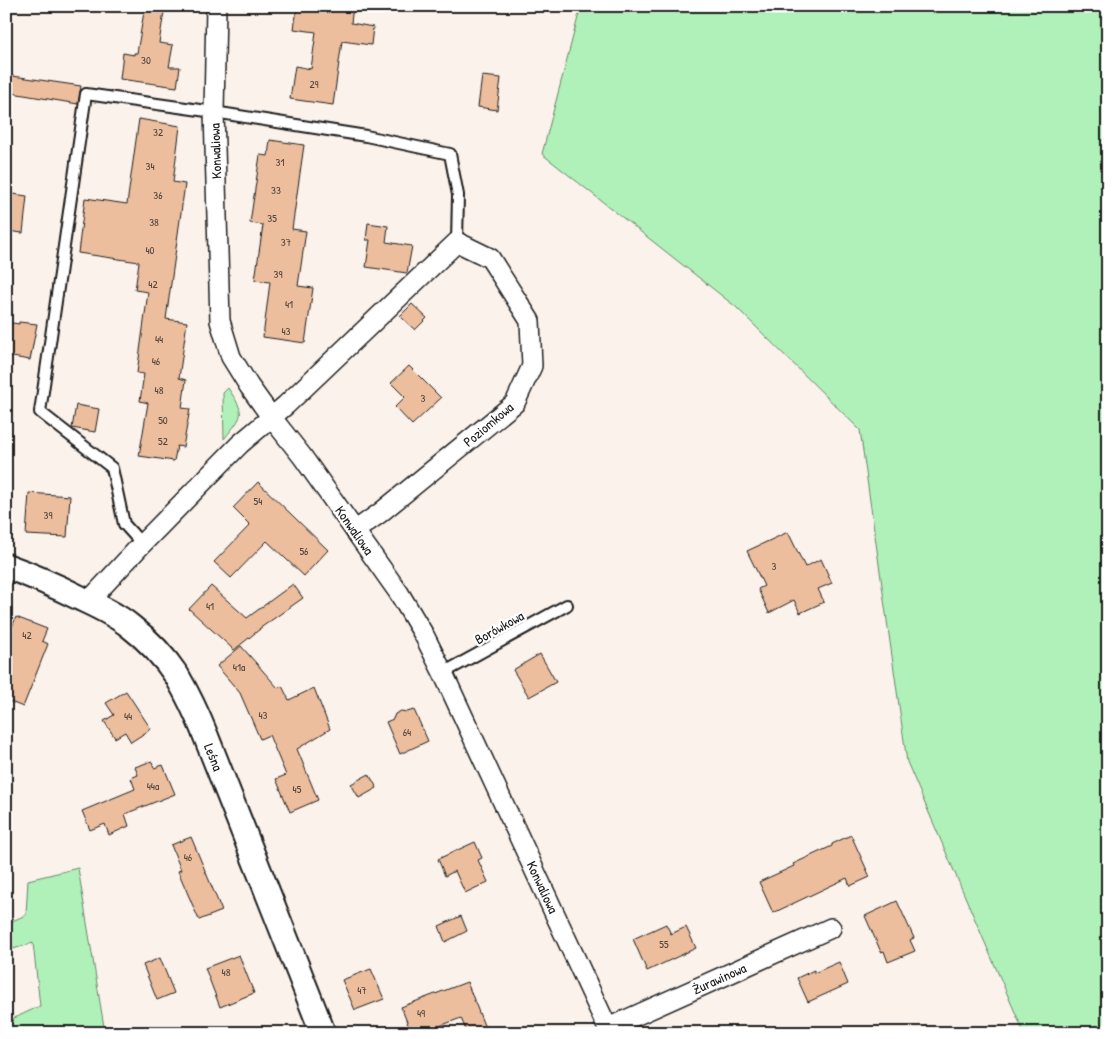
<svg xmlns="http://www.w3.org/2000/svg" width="1114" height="1039" font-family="'Patrick Hand',sans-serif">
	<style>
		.green { fill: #b0f1b9; stroke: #66866a }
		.building { fill: #edbe9d; stroke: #1c1c1c }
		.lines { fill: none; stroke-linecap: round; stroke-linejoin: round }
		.service-casing { stroke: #1c1c1c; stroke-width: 14 }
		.minor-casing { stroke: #1c1c1c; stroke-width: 22 }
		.tertiary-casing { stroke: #1c1c1c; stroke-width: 28 }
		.service { stroke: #fff; stroke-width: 10 }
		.minor { stroke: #fff; stroke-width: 19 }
		.tertiary { stroke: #fff; stroke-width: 24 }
		.labels { text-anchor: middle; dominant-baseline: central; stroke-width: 4.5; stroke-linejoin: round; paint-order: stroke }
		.number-label { font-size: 11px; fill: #50443c }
		.street-label { font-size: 14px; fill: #1c1c1c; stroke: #fff }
	</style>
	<rect width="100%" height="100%" fill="#fbf2eb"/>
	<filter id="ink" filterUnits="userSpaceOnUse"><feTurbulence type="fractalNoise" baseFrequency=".02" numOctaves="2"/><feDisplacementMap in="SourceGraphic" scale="10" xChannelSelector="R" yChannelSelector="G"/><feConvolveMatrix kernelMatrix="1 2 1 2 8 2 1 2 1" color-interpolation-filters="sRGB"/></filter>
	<g filter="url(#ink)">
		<g class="green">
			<polygon points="581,6 1108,6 1108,1033 1024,1033 907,762 860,430 736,307 542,154"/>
			<path d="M228,388C246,415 244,414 224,439L223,393Z"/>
			<polygon points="78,868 105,1033 6,1033 6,1022 40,1006 33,943 13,949 10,922 26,915 28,880"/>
		</g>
		<g class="building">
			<polygon points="145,6 165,6 159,43 173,45 169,67 180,67 177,87 120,79 123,53 134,55 134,53 137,53"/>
			<polygon points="320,6 353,6 351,23 373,27 371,45 342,41 333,105 290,99 295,66 311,69 316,32 294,29 297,8 319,11"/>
			<polygon points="6,75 81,86 78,104 6,92"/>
			<polygon points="482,76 501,78 497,110 478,107"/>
			<polygon points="139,119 180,126 173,182 185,184 166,319 187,322 179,378 186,380 182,408 190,409 183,447 177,446 174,461 139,456 148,403 140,401 144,374 137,373 148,292 135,290 139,262 78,253 85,198 127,204"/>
			<polygon points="270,140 304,145 292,229 306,231 298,286 313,288 305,343 263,337 270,282 255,280 263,225 250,223 260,155 268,156"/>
			<polygon points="6,193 27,196 23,233 6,231"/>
			<polygon points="368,223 388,226 386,242 412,246 407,273 366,267 370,240 366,240"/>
			<polygon points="412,304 427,318 415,330 400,316"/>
			<polygon points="6,322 19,324 19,322 37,324 30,360 6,356"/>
			<polygon points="409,366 441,398 412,425 395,407 405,397 391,383"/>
			<polygon points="76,405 99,409 95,432 72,428"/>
			<polygon points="258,482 328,550 304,576 267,541 231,578 214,562 250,525 233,508"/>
			<polygon points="29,493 70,496 67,537 26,535"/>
			<polygon points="788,532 805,567 821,559 832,583 818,589 824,602 800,613 794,600 769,613 758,589 764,586 747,551"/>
			<polygon points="293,584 303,598 259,629 260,629 234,650 189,609 211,586 247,618"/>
			<polygon points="16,617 47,629 42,641 48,644 23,707 6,700 6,642"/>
			<polygon points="241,646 278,688 282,686 289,700 314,688 330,729 297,749 318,800 290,812 276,779 286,775 269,735 260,739 240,693 217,666"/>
			<polygon points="540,654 556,682 529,697 513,670"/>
			<polygon points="126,691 151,729 131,742 125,732 115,738 104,721 114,715 106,703"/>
			<polygon points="414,710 428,741 400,754 386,722 393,719 395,714 401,711 407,712"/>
			<polygon points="152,761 154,768 163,765 175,794 125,814 129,826 109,835 105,824 90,830 82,811 135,789 131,778 138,775 135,767"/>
			<polygon points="369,774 377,788 359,798 351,784"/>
			<polygon points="851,835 870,877 850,886 847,878 773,913 759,882 794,866 793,864 832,846 832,844"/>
			<polygon points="191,837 222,911 199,920 178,871 181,870 171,845"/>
			<polygon points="475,842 482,858 478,860 488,882 465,893 455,871 445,876 438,859"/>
			<polygon points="897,901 914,938 910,940 915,951 888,962 884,951 881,952 865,916"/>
			<polygon points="461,916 467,931 445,942 439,926"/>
			<polygon points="666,924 671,934 686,927 696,948 647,971 633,939"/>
			<polygon points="239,955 254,993 220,1007 205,968"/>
			<polygon points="160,958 174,993 157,1000 143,965"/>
			<polygon points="839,962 848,984 808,1002 797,978 814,970 814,973"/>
			<polygon points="371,969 384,999 355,1010 342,980"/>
			<polygon points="467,982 485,1028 472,1033 467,1033 461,1018 421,1033 419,1029 411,1032 401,1007"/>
		</g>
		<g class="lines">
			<g class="service-casing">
				<g id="service">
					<polyline points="142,544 124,524 112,468 40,412 86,94 214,112 366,136 450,154 458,195 457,242"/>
					<polyline points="443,673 567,605"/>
				</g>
			</g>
			<g class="minor-casing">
				<g id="minor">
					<polyline points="216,6 214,112 220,321 231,357 249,386 272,418 302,456 399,593 424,635 443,673 610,1033"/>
					<polyline points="88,602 142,544 240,444 286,405 457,242 490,258 530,321 532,366 515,403 380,513 356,530"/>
					<polyline points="608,1028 831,928"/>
				</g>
			</g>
			<g class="tertiary-casing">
				<path id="tertiary" d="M6,566C31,575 56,586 80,598C97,606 115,614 130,626C147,639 165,658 177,676C188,695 197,714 205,734L323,1033"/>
			</g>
			<use href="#service" class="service"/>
			<use href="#minor" class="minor"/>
			<use href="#tertiary" class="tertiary"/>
		</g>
	</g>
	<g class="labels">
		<g class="number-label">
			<text x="146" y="60">30</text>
			<text x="314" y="84">29</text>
			<text x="158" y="132">32</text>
			<text x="280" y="162">31</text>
			<text x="150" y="166">34</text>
			<text x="276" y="190">33</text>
			<text x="158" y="195">36</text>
			<text x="272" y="218">35</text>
			<text x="154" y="222">38</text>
			<text x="286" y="242">37</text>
			<text x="150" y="250">40</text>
			<text x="278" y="274">39</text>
			<text x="153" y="284">42</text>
			<text x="289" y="304">41</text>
			<text x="286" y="331">43</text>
			<text x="159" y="339">44</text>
			<text x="156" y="361">46</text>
			<text x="159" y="390">48</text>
			<text x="423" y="398">3</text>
			<text x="163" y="420">50</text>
			<text x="163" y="441">52</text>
			<text x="258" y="501">54</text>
			<text x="48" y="515">39</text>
			<text x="304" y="551">56</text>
			<text x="774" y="566">3</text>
			<text x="210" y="606">41</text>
			<text x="27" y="635">42</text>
			<text x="239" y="667">41a</text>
			<text x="263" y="715">43</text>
			<text x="128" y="716">44</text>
			<text x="407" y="732">64</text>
			<text x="153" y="786">44a</text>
			<text x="297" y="789">45</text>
			<text x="188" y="857">46</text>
			<text x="664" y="944">55</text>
			<text x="226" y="972">48</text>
			<text x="362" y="990">47</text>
			<text x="421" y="1013">49</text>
		</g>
		<g class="street-label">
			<text transform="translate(215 151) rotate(-92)">Konwaliowa</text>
			<text transform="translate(488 424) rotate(-40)">Poziomkowa</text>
			<text transform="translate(355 530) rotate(55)">Konwaliowa</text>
			<text transform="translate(499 627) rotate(-29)">Borówkowa</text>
			<text transform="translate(214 757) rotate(68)">Leśna</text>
			<text transform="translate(543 887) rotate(65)">Konwaliowa</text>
			<text transform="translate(719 978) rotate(-24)">Żurawinowa</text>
		</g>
	</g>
	<rect width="1114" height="1039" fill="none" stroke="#fff" stroke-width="25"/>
	<rect x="12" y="12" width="1089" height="1014" fill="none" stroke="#1c1c1c" stroke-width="2" filter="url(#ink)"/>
</svg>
